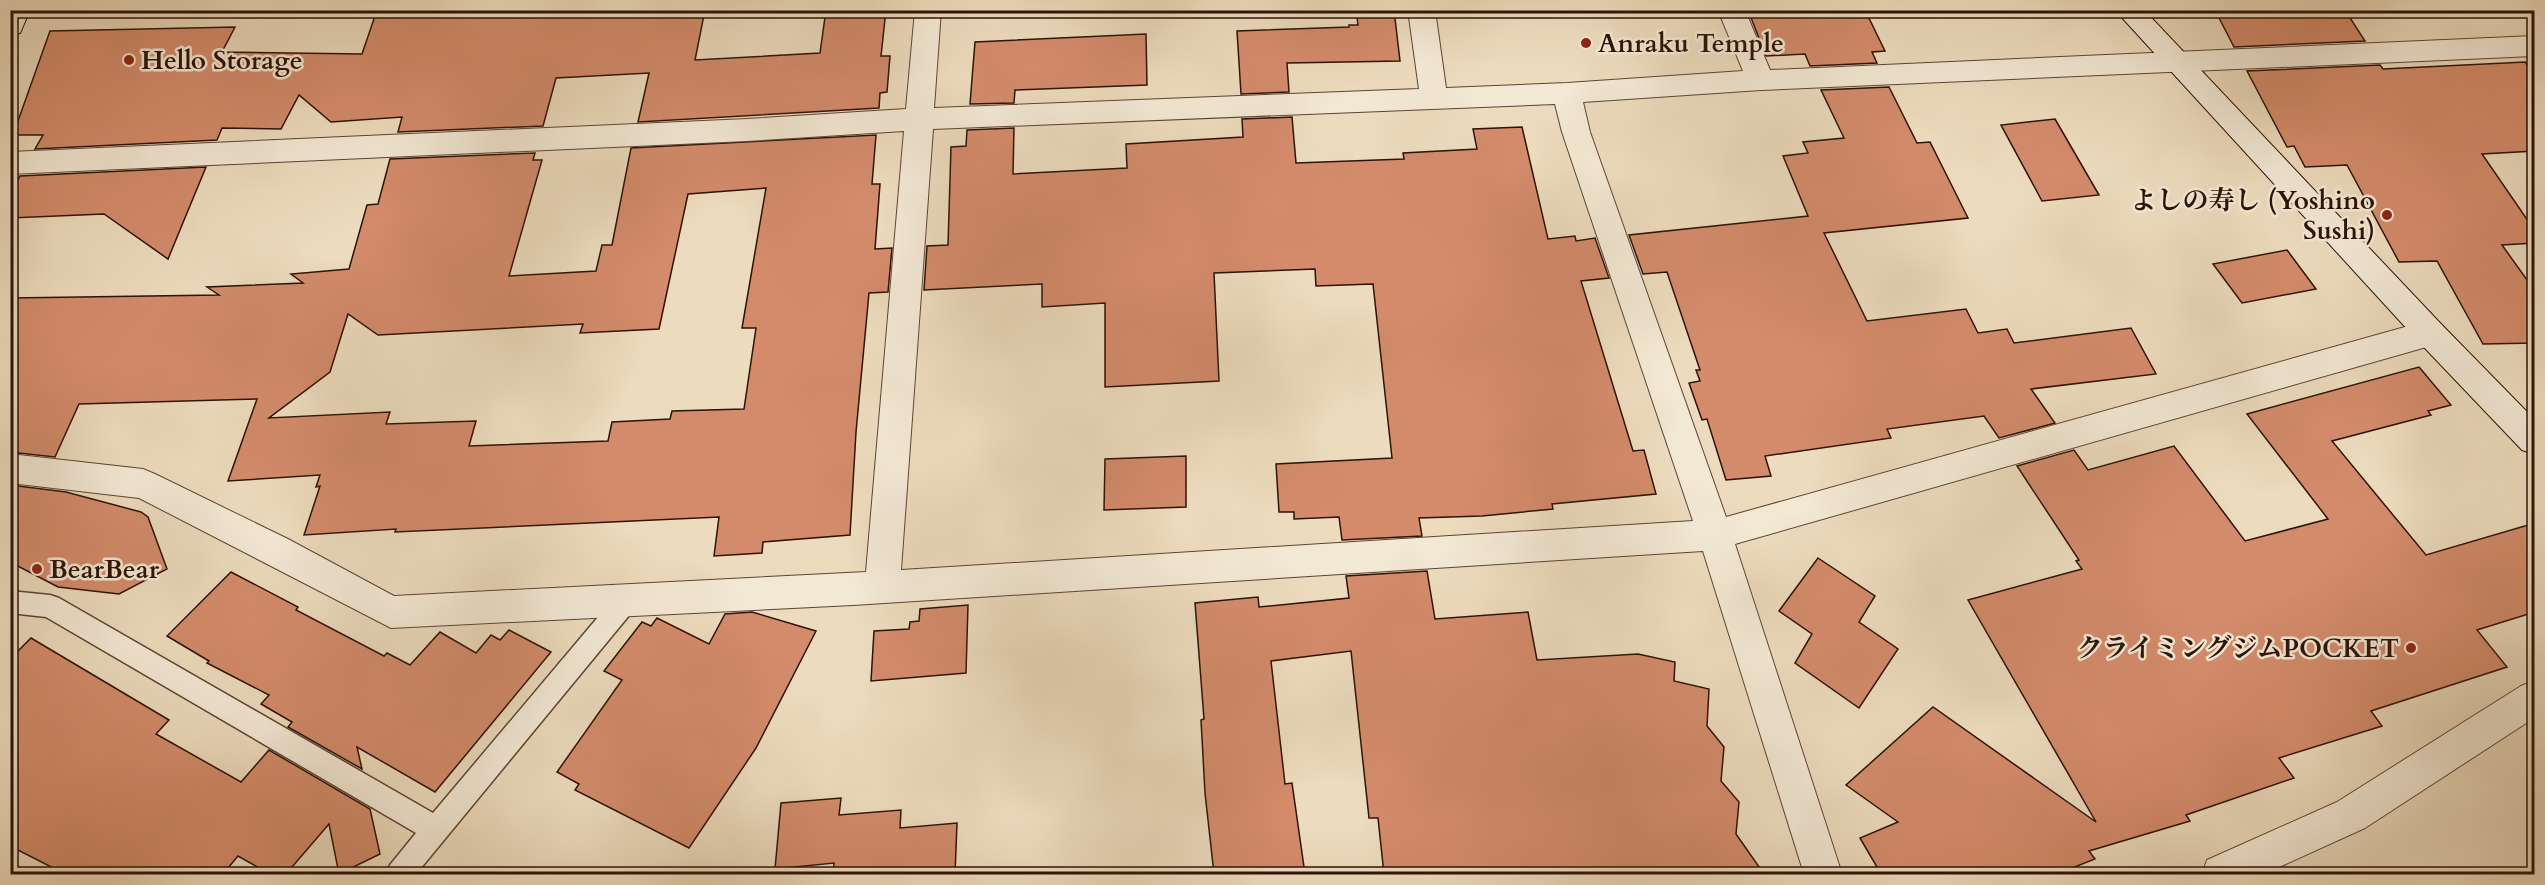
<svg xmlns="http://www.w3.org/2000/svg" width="2545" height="885" font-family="Cardo,'Noto Serif JP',serif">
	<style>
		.building { fill: #d38b6b; stroke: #2d1206; stroke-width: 1.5; fill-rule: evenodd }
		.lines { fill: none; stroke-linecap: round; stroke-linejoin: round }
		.lane-casing { stroke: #5d4434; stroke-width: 3 }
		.street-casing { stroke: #5d4434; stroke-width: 2 }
		.secondary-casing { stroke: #2d1206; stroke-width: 2 }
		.lane { fill: #f3e8d4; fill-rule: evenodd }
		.street { fill: #f3e8d4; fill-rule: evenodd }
		.secondary { fill: #f3e8d4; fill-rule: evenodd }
		.poi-dot { fill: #8f2418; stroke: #f3e8d4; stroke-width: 2 }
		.labels { text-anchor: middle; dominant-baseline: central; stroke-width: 5; stroke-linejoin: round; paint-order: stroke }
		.poi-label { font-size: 26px; font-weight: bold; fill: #2d1206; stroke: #f3e8d4; text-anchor: start }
	</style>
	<rect width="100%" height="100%" fill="#ecdbbd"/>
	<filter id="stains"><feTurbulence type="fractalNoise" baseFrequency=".00333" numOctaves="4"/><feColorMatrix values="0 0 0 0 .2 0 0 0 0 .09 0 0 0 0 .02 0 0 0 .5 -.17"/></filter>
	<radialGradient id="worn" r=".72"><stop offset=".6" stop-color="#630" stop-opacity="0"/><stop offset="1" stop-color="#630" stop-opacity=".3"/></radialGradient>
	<g class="building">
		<polygon points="377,10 705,10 695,60 820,53 826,10 886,10 881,56 890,56 887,92 880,93 879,108 638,122 649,73 556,78 543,126 398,132 402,117 331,122 299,95 281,129 222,128 217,140 35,149 43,135 13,135 50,31 235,27 222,52 362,54"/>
		<polygon points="1356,10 1394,10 1400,61 1287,63 1289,92 1241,94 1237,31 1349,27 1349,25 1358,25"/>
		<polygon points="1748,10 1865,10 1885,51 1872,52 1877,63 1810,66 1805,54 1766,56"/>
		<polygon points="2215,10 2345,10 2365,41 2234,47"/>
		<polygon points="1146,34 1147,85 1015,90 1014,103 970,104 975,42"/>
		<polygon points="2525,62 2535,75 2535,151 2482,154 2535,231 2535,243 2502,245 2535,291 2535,343 2483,344 2437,261 2399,262 2347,165 2305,167 2294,146 2287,147 2247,71 2380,65 2383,69"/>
		<polygon points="1889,87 1917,143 1930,142 1968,218 1824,233 1867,321 1966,309 1978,333 2007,329 2014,343 2131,328 2156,374 2031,389 2055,423 1999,438 1984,416 1887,429 1891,438 1765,456 1771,476 1726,480 1707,419 1702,420 1689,383 1700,381 1696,370 1700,370 1667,272 1643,274 1629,235 1808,216 1783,156 1808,153 1803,142 1844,138 1821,90"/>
		<polygon points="1292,117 1296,163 1404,159 1403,153 1477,149 1473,129 1522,127 1548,239 1575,236 1576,241 1595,238 1609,278 1581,281 1633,451 1644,450 1656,494 1552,504 1553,509 1482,516 1419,518 1422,536 1342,540 1339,517 1294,519 1294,512 1279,512 1276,464 1392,458 1373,284 1316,286 1315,269 1214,273 1219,381 1105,387 1105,303 1042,307 1042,284 924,290 927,246 948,245 951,147 966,146 967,130 1014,128 1013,174 1127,168 1126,144 1243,137 1242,119"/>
		<polygon points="2055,119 2099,195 2042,201 2001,125"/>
		<path d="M876,135L872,184H880L875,249L892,248L888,292L869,293L856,432L850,535L763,542L762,553L714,556L719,517L395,532L396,529L304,535L320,486L316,487L320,475L228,481L257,399L79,404L55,457L10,452V298L219,295L207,287L303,283L291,274L349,269L367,205L378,204L390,159L535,153L533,160H542L509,276L596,271L602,245H612L631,148ZM766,188L742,328H756L744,409L672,411L670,419L612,422L608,441L469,446L476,421L386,424L390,412L269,418L330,372L348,314L378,335L583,324L580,333L659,329L688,194Z"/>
		<polygon points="206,167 168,259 104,214 10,218 10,193 20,176"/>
		<polygon points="2287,250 2316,289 2242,303 2213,264"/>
		<polygon points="2419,367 2451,405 2428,411 2431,415 2332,441 2426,555 2535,523 2535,612 2477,630 2507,667 2371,711 2382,726 2279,758 2294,778 2186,815 2190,821 2089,851 2095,859 2057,874 1881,874 1860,838 1898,822 1846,785 1933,707 2096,822 1968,600 2082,569 2076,561 2079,560 2017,466 2074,450 2088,470 2174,446 2245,541 2328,519 2247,414"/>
		<polygon points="1186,456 1186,507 1104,510 1105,459"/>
		<polygon points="10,485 66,492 141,512 148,517 167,569 119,594 58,587 10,562"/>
		<polygon points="1818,558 1875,596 1859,622 1898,649 1859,708 1795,663 1812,634 1779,611"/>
		<polygon points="1427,571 1435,619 1528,612 1537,660 1638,654 1675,662 1674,681 1709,689 1707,726 1724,747 1721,781 1739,802 1736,834 1764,874 1384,874 1378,818 1369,818 1351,651 1271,661 1285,784 1292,783 1305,874 1214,874 1205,793 1201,720 1204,719 1195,603 1258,597 1259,607 1349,598 1346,576"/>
		<polygon points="231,572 298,607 296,610 384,656 387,653 410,665 440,632 476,653 491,635 500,640 509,630 551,652 435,792 357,747 362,769 288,727 292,722 261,704 269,695 207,663 209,661 167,636"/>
		<polygon points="968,605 966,673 871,681 874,631 909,629 910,622 919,621 920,609"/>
		<polygon points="752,612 816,631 756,748 689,848 575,790 579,784 557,772 622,680 604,671 642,622 651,626 657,618 709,644 725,614"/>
		<polygon points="31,638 169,720 156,734 241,782 269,750 370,809 380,854 339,874 329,824 286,874 270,874 238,856 223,874 65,874 10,846 10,659"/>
		<polygon points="841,798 839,815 901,810 900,828 957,823 955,874 833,874 834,863 775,869 781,803"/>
	</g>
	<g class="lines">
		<g class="lane-casing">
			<polygon id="lane" points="628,588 636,591 640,599 636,607 416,874 386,874 390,865 416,833 46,617 10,613 10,591 50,595 59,598 433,813 620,591"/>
		</g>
		<g class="street-casing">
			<g id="street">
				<path d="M915,10H941L934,108L1419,89L1408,10H1435L1446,88L1567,83L1743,71L1718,10H1745L1770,70L2534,36V56L1761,90L1583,102L1590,132L1726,517L2430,320L2441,324L2446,333L2441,342L2430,346L1735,544L1842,874H1804L1703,551L853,605L391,628L139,498L10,483V454L143,469L155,474L288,539L394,596L866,572L904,131L747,141L10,174V152L747,119L906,109ZM1555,104L1562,132L1693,521L901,570L933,129Z"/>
				<polygon points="2534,681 2534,718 2365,828 2264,874 2202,874 2207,860 2337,802 2521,686"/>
			</g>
		</g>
		<g class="secondary-casing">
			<g id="secondary">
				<polygon points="10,10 30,10 20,33 10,35"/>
				<polygon points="2115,10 2144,10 2441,324 2534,419 2534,454 2522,450 2419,342"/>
			</g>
		</g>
		<use href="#lane" class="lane"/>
		<use href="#street" class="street"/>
		<use href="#secondary" class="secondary"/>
	</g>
	<g class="poi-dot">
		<circle cx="1586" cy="43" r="6"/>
		<circle cx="129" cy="60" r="6"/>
		<circle cx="2387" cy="215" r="6"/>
		<circle cx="37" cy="569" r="6"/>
		<circle cx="2411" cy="648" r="6"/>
	</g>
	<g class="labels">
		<g class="poi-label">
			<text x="1598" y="43">Anraku Temple</text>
			<text x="141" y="60">Hello Storage</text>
			<text x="2375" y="200" text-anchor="end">よしの寿し (Yoshino<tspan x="2375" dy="30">Sushi)</tspan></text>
			<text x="49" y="569">BearBear</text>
			<text x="2399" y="648" text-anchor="end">クライミングジムPOCKET</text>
		</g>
	</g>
	<rect width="2545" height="885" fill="none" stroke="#ecdbbd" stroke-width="36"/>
	<rect x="12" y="12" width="2521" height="861" fill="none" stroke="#2d1206" stroke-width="3"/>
	<rect x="18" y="18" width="2509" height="849" fill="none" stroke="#2d1206" stroke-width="1.5"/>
	<rect width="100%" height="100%" filter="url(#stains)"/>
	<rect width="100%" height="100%" fill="url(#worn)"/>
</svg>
